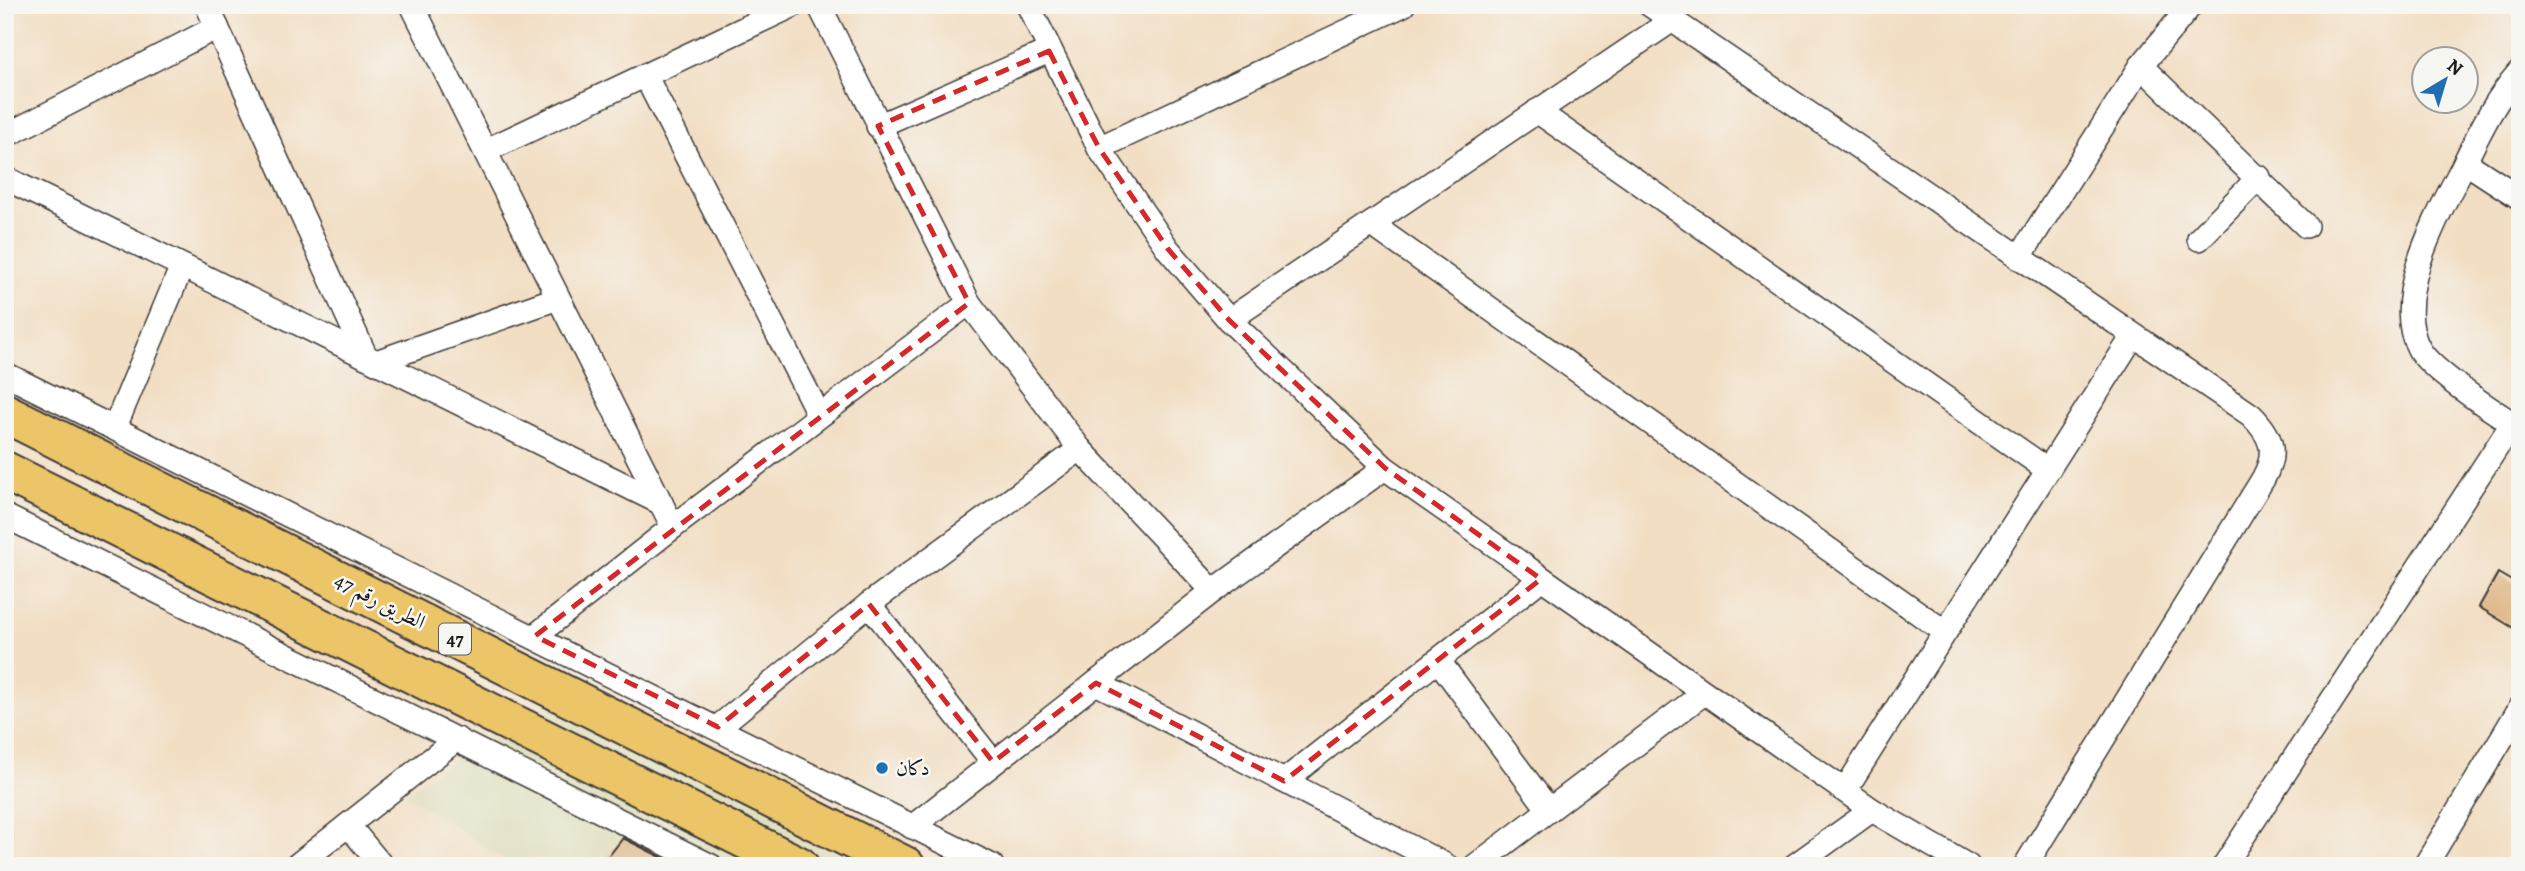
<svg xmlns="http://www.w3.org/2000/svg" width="2525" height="871" font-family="Alegreya,Amiri,serif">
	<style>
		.built { fill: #dfddbb }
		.building { fill: #e0b98c }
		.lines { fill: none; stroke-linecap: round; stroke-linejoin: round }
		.street-casing { stroke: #3c3935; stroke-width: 26 }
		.highway-casing { stroke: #3c3935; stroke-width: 42 }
		.street { stroke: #fff; stroke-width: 23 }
		.highway { stroke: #edc569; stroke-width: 38 }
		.marked { fill: none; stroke: #d62828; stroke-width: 5; stroke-dasharray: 14 9; stroke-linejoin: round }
		.poi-dot { fill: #1f6fb2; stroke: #f6f6f2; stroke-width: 2.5 }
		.labels { text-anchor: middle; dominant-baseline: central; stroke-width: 5; stroke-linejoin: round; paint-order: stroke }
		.shield { fill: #f6f6f2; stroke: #5d5d5c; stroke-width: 2 }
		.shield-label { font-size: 19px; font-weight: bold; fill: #1c1c1c }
		.street-label { font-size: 21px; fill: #1c1c1c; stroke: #f6f6f2 }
		.poi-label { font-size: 21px; fill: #1c1c1c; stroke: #f6f6f2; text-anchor: start }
	</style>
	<rect width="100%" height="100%" fill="#f6f6f2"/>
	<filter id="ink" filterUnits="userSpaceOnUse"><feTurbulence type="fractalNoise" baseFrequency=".0143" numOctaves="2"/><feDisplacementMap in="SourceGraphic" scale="14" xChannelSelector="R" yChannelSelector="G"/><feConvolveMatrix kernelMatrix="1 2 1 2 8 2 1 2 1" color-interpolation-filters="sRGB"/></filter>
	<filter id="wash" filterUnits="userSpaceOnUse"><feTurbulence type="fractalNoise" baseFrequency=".00686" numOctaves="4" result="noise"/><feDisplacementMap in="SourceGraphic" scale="28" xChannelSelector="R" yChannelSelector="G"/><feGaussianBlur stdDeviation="1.57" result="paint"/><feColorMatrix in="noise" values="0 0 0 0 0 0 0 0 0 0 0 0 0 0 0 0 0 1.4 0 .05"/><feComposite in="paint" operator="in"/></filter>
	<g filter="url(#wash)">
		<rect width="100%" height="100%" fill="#f2dec3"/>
		<polygon class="built" points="559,686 924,866 552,866 534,857 527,866 513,866 405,794"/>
		<g id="blocks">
			<g class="building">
				<polygon points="2498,573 2520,586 2520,632 2479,607"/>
				<polygon points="623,838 679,866 601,866"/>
			</g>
		</g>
	</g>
	<g filter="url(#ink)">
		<use href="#blocks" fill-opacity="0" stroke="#3c3935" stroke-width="2"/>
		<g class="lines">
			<g class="street-casing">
				<g id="street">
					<polyline points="207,5 366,357"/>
					<polyline points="412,5 673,527"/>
					<polyline points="819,5 969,303 1080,449 1213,591"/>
					<polyline points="1028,5 1099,148 1168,249 1229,320 1385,468 1872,810 1968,866"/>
					<path d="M1650,5L2251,415C2272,436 2278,452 2263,479L2025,866"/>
					<polyline points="2141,66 2306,226"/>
					<path d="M2520,71C2493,102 2478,136 2460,172C2437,217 2391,298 2419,349C2432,372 2496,413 2520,428"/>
					<polyline points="645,75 819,415"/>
					<polyline points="1537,111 2048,470"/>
					<polyline points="878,126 1049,51"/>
					<polyline points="5,136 217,27"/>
					<polyline points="1099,148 1403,5"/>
					<polyline points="485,151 794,5"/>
					<polyline points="2465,162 2520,198"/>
					<polyline points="5,178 661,503"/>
					<polyline points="1371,224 1945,632"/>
					<polyline points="2199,239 2259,177"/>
					<polyline points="2019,258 2141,66 2191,5"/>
					<polyline points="1229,320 1671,21"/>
					<polyline points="376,362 558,298"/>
					<polyline points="5,374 992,866"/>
					<polyline points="115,427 182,266"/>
					<polyline points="5,516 711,866"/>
					<polyline points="869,604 993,762"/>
					<polyline points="535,636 673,527 969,303"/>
					<polyline points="1438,660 1549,810"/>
					<polyline points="1096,683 1447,866"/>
					<polyline points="718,727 869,604 1080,449"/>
					<polyline points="1284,781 1541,579"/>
					<polyline points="1845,790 2133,336"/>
					<polyline points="348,825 382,866"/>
					<polyline points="912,827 1213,591 1385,468"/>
					<polyline points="296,866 457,739"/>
					<polyline points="1475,866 1704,693"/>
					<polyline points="1794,866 1872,810"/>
					<polyline points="2224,866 2512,424"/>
					<polyline points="2425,866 2520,708"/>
				</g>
			</g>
			<g class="highway-casing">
				<g id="highway">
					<polyline points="5,413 905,866"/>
					<polyline points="5,471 799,866"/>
				</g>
			</g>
			<use href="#street" class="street"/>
			<use href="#highway" class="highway"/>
		</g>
	</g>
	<path class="marked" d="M1049,51L1099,148L1168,249L1229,320L1385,468L1541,579L1284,781L1096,683L993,762L869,604L718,727L535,636L969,303L878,126Z"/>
	<circle class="poi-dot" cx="882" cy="768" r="7"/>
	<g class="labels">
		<rect class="shield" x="439" y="623.5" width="32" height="31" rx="5"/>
		<g class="shield-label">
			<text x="455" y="639">47</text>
		</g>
		<g class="street-label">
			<text transform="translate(380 601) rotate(27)">الطريق رقم 47</text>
		</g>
		<g class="poi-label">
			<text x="896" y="768">دكان</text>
		</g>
	</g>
	<rect width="2525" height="871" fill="none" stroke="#f6f6f2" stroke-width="28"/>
	<g transform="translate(2445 80) rotate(38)"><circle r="33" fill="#f6f6f2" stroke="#9f9f9c" stroke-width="2"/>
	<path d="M0-5L12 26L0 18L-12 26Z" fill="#1f6fb2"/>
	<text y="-10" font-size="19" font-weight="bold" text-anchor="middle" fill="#1c1c1c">N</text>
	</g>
</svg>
